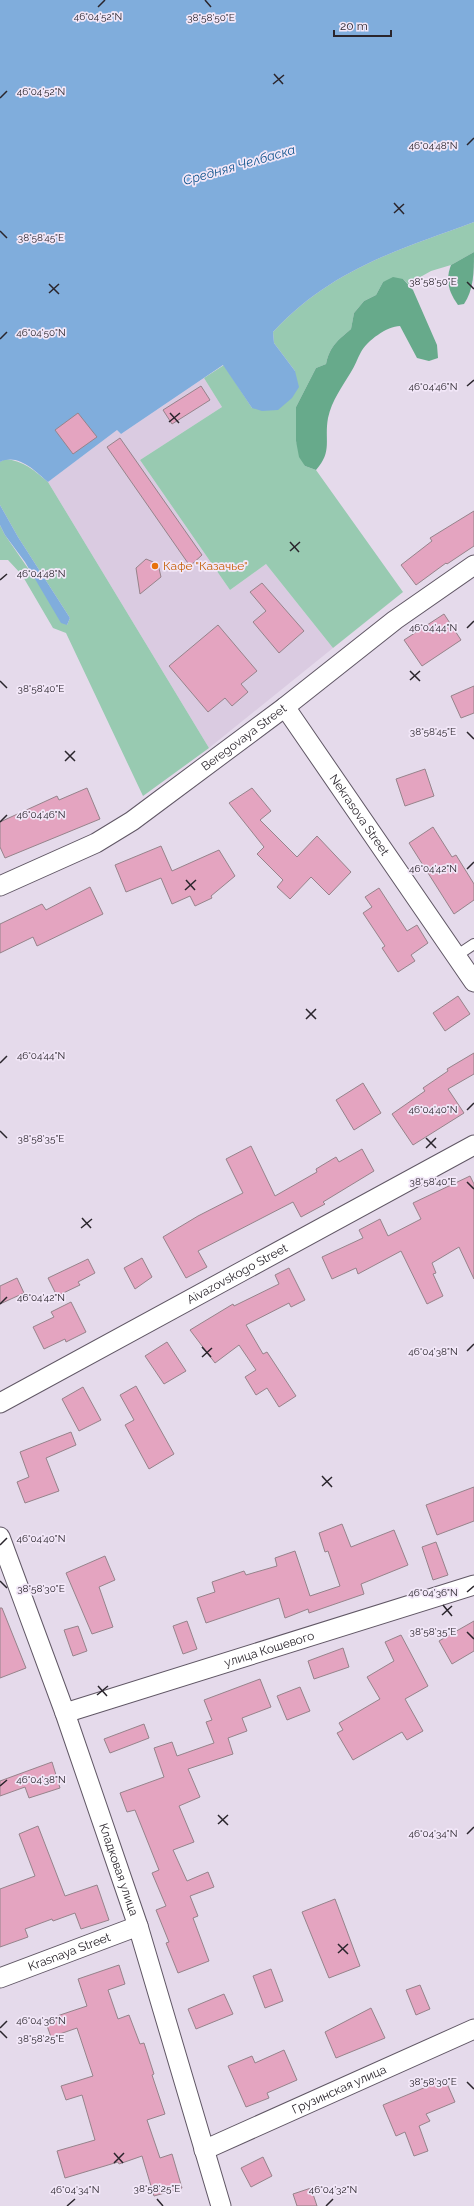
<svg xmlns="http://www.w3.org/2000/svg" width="474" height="2206" font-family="Raleway,sans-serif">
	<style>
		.built { fill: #dacbe1 }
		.green { fill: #98cab1 }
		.forest { fill: #67aa8b }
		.water { fill: #80addc }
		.building { fill: #e4a4c0; stroke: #96838b }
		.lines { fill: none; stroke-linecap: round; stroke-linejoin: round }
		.service-casing { stroke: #605765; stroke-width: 12 }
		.minor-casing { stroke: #605765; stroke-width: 21 }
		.service { stroke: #fff; stroke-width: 10 }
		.minor { stroke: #fff; stroke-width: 19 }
		.ticks { fill: none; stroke: #2a252c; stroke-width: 1.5 }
		.food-dot { fill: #e8710a; stroke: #f2e7f8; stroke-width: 1.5 }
		.labels { text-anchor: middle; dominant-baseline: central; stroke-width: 3.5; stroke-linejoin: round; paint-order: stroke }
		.food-label { font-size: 12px; fill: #c56008; stroke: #f2e7f8; text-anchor: start }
		.street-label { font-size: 12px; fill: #2a252c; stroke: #f2e7f8 }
		.water-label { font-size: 13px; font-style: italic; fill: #10548d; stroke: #f2e7f8 }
		.ticks-label { font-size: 10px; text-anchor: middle; fill: #2a252c; stroke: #f2e7f8; stroke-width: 3.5; stroke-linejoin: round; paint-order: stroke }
	</style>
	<rect width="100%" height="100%" fill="#e5daeb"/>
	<polygon class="built" points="204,378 222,407 140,460 230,590 266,564 333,648 209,748 48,482 117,430 121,434"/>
	<g class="green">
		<path d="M474,222V252L451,265L431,271L408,284L403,279L383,282L376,295L364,301L354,313L351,329C337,341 330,346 326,364L316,368L296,407V441L305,466L316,470L403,592L333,648L266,564L230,590L140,460L222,407L204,378L224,365L252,408L295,371L274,343L273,332C332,269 396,251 474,222Z"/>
		<path d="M5,459C24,461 34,470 48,482L209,748L143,796L66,633L53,628L22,575L8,560H0V525L5,535L67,625L70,618L18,537L0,505V462Z"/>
	</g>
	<g class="forest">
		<path d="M474,252C474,271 474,289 464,304L458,305C449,293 445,280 451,265Z"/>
		<path d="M393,277L403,279L413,290L437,345L438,358L429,361L417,358L400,326C387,326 367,341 361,352C357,359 355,366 351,372C342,387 332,400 328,418C324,440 333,451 316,470L305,466L299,457L296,441V407L316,368L326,364C330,346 337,341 351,329L354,313L364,301L376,295L383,282Z"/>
	</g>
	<g class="water">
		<path d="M0,0H474V222C396,251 332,269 273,332L274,343L295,371L299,387L292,398L278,410L262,411L252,408L223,365L121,434L117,430L48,482C35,471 18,453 0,462Z"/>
		<polygon points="0,505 18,537 70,618 67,625 61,623 25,562 5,535 0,525"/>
	</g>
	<g class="building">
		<polygon points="201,386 210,400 172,424 163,410"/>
		<polygon points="78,413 97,437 73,454 55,430"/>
		<polygon points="120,438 202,555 190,566 107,447"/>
		<polygon points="474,511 474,546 447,564 446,563 416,585 401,565 432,541 430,538"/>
		<polygon points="146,559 158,564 161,577 140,594 136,568"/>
		<polygon points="262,583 304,631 279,653 253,622 266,611 250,592"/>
		<polygon points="444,614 461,640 422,666 404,640"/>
		<polygon points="218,625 257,671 241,684 248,692 232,706 225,698 208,712 169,666"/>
		<polygon points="474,686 474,713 461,718 451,696"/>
		<polygon points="425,769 434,796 405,806 396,779"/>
		<polygon points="87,788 100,819 5,858 0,847 0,822 57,796 59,800"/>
		<polygon points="252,788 271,811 260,820 297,857 317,836 351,872 329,895 311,877 290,899 277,887 283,880 257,854 264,847 229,803"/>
		<polygon points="433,827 452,857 456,855 474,884 474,900 454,914 409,843"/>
		<polygon points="161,846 172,871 219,850 235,876 211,896 212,898 195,906 190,896 172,904 161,878 126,892 115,865"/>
		<polygon points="90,887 103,914 37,946 33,937 0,953 0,924 42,904 46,910"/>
		<polygon points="379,888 407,931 417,925 428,943 411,955 415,961 398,972 382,948 385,946 363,913 372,907 365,897"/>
		<polygon points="458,996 470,1014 445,1031 433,1013"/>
		<polygon points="474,1053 474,1074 448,1089 464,1113 413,1145 392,1114 425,1091 423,1088 448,1071 447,1069"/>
		<polygon points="363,1083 381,1113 354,1130 336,1100"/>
		<polygon points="251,1146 275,1196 317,1172 316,1169 336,1157 339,1162 362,1149 374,1171 323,1202 325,1204 301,1217 293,1202 198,1251 207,1267 186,1278 163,1237 198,1216 243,1193 226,1159"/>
		<polygon points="470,1176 474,1184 474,1279 459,1247 432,1263 436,1273 433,1274 443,1296 427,1304 401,1251 358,1274 356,1268 332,1279 322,1257 363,1238 359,1230 380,1219 388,1236 421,1219 413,1203"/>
		<polygon points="142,1258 152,1277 135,1289 124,1268"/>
		<polygon points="88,1259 95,1273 78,1282 80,1285 57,1296 48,1278"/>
		<polygon points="289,1268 305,1300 291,1307 289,1303 246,1325 263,1354 267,1352 296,1396 279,1407 267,1388 256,1395 245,1377 256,1370 239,1345 215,1363 190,1330 233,1304 234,1306 279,1284 275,1275"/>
		<polygon points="17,1278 24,1293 0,1304 0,1286"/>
		<polygon points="71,1302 86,1332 66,1342 65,1339 44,1349 33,1327 54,1317 51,1312"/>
		<polygon points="167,1342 186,1371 164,1384 145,1356"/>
		<polygon points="136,1386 174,1454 149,1469 125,1425 134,1420 120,1395"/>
		<polygon points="83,1387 101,1420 79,1431 62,1399"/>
		<polygon points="71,1432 76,1445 46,1458 59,1491 25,1503 17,1482 29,1477 20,1452"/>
		<polygon points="474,1487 474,1521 437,1535 426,1505"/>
		<polygon points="342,1524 351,1547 394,1530 408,1565 361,1584 364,1594 309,1613 308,1609 285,1618 279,1598 206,1623 197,1598 215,1592 212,1582 244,1571 246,1575 277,1566 275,1558 295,1551 310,1596 340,1586 328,1551 325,1552 319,1533"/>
		<polygon points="436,1542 448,1575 433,1580 422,1547"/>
		<polygon points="105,1556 115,1580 99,1587 113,1627 92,1634 66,1573"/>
		<polygon points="0,1608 2,1608 26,1668 0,1678"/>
		<polygon points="187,1621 197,1649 183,1654 173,1626"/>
		<polygon points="474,1621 474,1651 452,1664 439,1641"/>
		<polygon points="78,1626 87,1651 73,1656 64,1630"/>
		<polygon points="401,1635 428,1686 405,1699 423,1731 407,1740 402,1732 353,1760 337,1733 343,1730 339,1723 380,1699 367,1677 394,1661 385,1642"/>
		<polygon points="343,1648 349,1667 314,1679 308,1661"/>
		<polygon points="260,1679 271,1707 242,1718 247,1731 228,1738 233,1754 188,1769 200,1797 179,1806 194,1842 173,1850 187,1881 208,1872 214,1887 190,1896 198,1916 193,1918 209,1961 178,1973 166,1943 169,1942 156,1910 166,1906 152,1873 159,1870 135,1810 127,1812 120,1793 164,1777 154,1748 172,1742 177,1756 214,1743 206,1722 212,1720 204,1700"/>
		<polygon points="300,1687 310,1711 287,1720 277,1696"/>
		<polygon points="144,1724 149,1738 110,1753 104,1739"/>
		<polygon points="52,1762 60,1788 29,1798 25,1787 0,1796 0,1781"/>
		<polygon points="38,1826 65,1896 97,1885 109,1920 81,1929 75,1913 53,1921 52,1919 25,1929 28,1937 0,1947 0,1889 35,1876 19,1834"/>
		<polygon points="335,1899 360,1966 329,1978 302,1912"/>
		<polygon points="119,1965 125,1984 108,1990 118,2019 129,2015 140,2044 144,2043 154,2074 152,2075 165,2114 147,2120 160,2158 172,2154 182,2188 154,2196 142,2156 119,2164 118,2162 65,2178 57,2151 95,2140 82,2095 66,2100 61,2086 93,2076 77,2028 51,2037 45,2020 87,2006 78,1979"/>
		<polygon points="271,1969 283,2001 265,2008 253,1976"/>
		<polygon points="420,1985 430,2009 416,2015 406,1990"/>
		<polygon points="224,1994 233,2014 196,2029 188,2009"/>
		<polygon points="371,2008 385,2038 336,2058 325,2032"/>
		<polygon points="284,2050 297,2080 267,2093 269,2098 246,2107 228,2066 252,2056 255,2063"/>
		<polygon points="445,2079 455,2102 426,2114 430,2121 419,2126 428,2151 414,2156 405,2132 396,2136 383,2105"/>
		<polygon points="263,2157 272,2176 251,2187 241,2168"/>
		<polygon points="311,2188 317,2206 297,2206 293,2194"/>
	</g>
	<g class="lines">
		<g class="service-casing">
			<polyline id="service" points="456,956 474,944"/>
		</g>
		<g class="minor-casing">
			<g id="minor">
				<path id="s1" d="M285,707L474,982"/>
				<path id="s2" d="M0,886L96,843L132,821L285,707L395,620L474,565"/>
				<path id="s3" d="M0,1403L474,1145"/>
				<path id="s4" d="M0,1537L65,1713L138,1926L221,2206"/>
				<path id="s5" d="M65,1713L474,1585"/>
				<path id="s6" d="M0,1978L138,1926"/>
				<path id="s7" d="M204,2150L474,2029"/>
			</g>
		</g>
		<use href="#service" class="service"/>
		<use href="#minor" class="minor"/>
	</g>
	<path class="ticks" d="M205,0L211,7M98,7L105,0M274,74L283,84M273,84L284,75M0,98L7,91M467,145L474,138M394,203L404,214M394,213L404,204M0,231L7,238M467,282L474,289M49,284L59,294M49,293L59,284M0,339L7,332M467,386L474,380M170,413L179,423M169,422L180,413M290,542L299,552M290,551L300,542M0,580L7,574M467,628L474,621M410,671L420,681M410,680L420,671M0,681L7,688M467,732L474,739M65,751L75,761M65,761L75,751M0,822L7,815M467,869L474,862M186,880L195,890M185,890L196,880M306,1009L316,1019M306,1019L316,1009M0,1063L7,1056M467,1110L474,1103M0,1131L7,1138M426,1138L436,1148M426,1148L436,1138M467,1182L474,1189M82,1218L91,1228M81,1228L92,1219M0,1304L7,1297M202,1347L211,1357M467,1351L474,1344M202,1357L212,1348M322,1476L332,1487M322,1486L332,1477M0,1545L7,1538M0,1581L7,1588M467,1592L474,1586M443,1605L452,1616M442,1615L452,1606M467,1632L474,1639M98,1686L107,1696M97,1695L108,1686M0,1786L7,1780M218,1815L228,1825M218,1824L228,1815M467,1834L474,1827M338,1944L348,1954M338,1953L348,1944M0,2028L7,2021M0,2031L7,2038M467,2082L474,2089M114,2153L123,2163M114,2163L124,2153M157,2199L163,2206M67,2206L75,2199M326,2206L333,2199"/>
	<circle class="food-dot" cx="155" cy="566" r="4"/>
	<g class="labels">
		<g class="food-label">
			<text x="163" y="566">Кафе "Казачье"</text>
		</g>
		<g class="street-label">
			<text stroke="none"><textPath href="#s2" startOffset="287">Beregovaya Street</textPath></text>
			<text stroke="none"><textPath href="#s1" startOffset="131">Nekrasova Street</textPath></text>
			<text stroke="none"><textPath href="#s3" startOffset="270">Aivazovskogo Street</textPath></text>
			<text stroke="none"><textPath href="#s5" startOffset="214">улица Кошевого</textPath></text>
			<text stroke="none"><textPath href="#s4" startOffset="353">Кладковая улица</textPath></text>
			<text stroke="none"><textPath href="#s6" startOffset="74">Krasnaya Street</textPath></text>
			<text stroke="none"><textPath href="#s7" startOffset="148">Грузинская улица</textPath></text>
		</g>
		<g class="water-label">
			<text transform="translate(239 165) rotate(-16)">Средняя Челбаска</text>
		</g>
	</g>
	<g class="ticks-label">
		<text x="98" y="20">46°04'52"N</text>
		<text x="211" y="21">38°58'50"E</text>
		<text x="41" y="95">46°04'52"N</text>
		<text x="433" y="149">46°04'48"N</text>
		<text x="41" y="241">38°58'45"E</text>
		<text x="433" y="285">38°58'50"E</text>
		<text x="41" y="336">46°04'50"N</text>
		<text x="433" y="390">46°04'46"N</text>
		<text x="41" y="577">46°04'48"N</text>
		<text x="433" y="631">46°04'44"N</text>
		<text x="41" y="692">38°58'40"E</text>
		<text x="433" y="735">38°58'45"E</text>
		<text x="41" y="818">46°04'46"N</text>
		<text x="433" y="872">46°04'42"N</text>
		<text x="41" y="1059">46°04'44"N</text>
		<text x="433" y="1113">46°04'40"N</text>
		<text x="41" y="1142">38°58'35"E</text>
		<text x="433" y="1185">38°58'40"E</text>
		<text x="41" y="1301">46°04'42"N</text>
		<text x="433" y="1355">46°04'38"N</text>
		<text x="41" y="1542">46°04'40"N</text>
		<text x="41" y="1592">38°58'30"E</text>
		<text x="433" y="1596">46°04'36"N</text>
		<text x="433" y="1635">38°58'35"E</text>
		<text x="41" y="1783">46°04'38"N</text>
		<text x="433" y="1837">46°04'34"N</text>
		<text x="41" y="2024">46°04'36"N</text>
		<text x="41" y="2042">38°58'25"E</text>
		<text x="433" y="2085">38°58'30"E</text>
		<text x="157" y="2192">38°58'25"E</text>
		<text x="75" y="2193">46°04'34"N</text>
		<text x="333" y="2193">46°04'32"N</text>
	</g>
	<path d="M334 30v6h57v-6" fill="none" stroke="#2a252c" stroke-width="2"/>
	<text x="340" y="30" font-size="12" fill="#2a252c" stroke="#f2e7f8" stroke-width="3" paint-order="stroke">20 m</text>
</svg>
